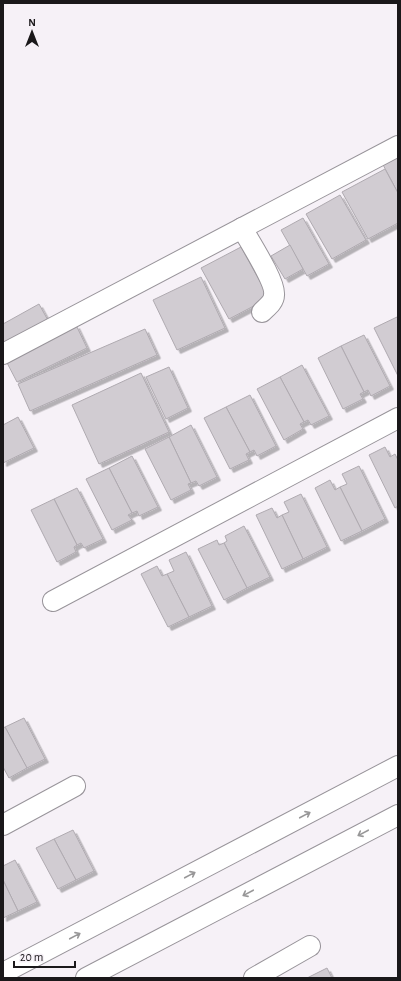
<svg xmlns="http://www.w3.org/2000/svg" width="401" height="981" font-family="'Alegreya Sans',sans-serif">
	<style>
		.building { fill: #d1ccd2; stroke: #afaab0; filter: url(#shadow) }
		.lines { fill: none; stroke-linecap: round; stroke-linejoin: round }
		.minor-casing { stroke: #98949a; stroke-width: 22 }
		.minor { stroke: #fff; stroke-width: 20 }
		.oneway { stroke: #989798 }
	</style>
	<defs>
		<filter id="shadow"><feDropShadow dx="3.5" dy="3.5" stdDeviation="0" flood-color="#0004"/></filter>
	</defs>
	<rect width="100%" height="100%" fill="#f6f1f7"/>
	<g class="building">
		<polygon points="398,149 398,193 380,159"/>
		<polygon points="385,169 398,193 398,223 368,239 342,192"/>
		<polygon points="340,195 366,240 332,259 306,214"/>
		<polygon points="303,218 329,264 307,276 281,230"/>
		<polygon points="290,245 303,269 285,279 271,256"/>
		<polygon points="241,247 269,298 229,319 201,268"/>
		<polygon points="201,277 225,328 177,350 153,300"/>
		<polygon points="39,304 50,324 3,350 3,324"/>
		<polygon points="397,317 398,319 398,376 374,328"/>
		<polygon points="76,325 87,348 17,382 5,359"/>
		<polygon points="145,329 157,355 30,411 18,384"/>
		<polygon points="364,335 390,386 371,396 368,390 364,392 341,346"/>
		<polygon points="341,346 364,392 360,394 363,399 343,409 318,358"/>
		<polygon points="302,365 329,416 311,425 308,420 304,422 280,377"/>
		<polygon points="169,367 188,408 166,419 146,377"/>
		<polygon points="141,373 169,432 99,464 72,405"/>
		<polygon points="280,377 304,422 300,424 303,429 284,440 257,389"/>
		<polygon points="250,395 276,446 257,456 254,450 250,452 226,407"/>
		<polygon points="226,407 250,452 246,454 249,460 230,469 204,418"/>
		<polygon points="18,417 34,448 3,463 3,425"/>
		<polygon points="191,425 217,477 199,486 196,481 191,483 169,437"/>
		<polygon points="169,437 191,483 188,484 191,490 171,500 145,449"/>
		<polygon points="385,447 390,457 395,454 398,460 398,506 395,508 369,455"/>
		<polygon points="132,456 158,507 139,516 137,511 132,513 109,468"/>
		<polygon points="359,466 385,519 362,531 340,487 347,484 342,474"/>
		<polygon points="109,468 132,513 128,515 132,520 112,530 86,479"/>
		<polygon points="330,480 335,490 340,487 362,531 341,541 315,488"/>
		<polygon points="77,488 103,539 84,548 81,543 77,545 54,499"/>
		<polygon points="301,494 327,547 303,559 282,515 289,512 284,502"/>
		<polygon points="54,499 77,545 74,547 76,552 57,562 31,510"/>
		<polygon points="272,508 277,518 282,515 303,559 282,569 256,515"/>
		<polygon points="244,526 270,577 247,588 224,543 227,541 225,536"/>
		<polygon points="217,540 219,545 224,543 247,588 224,600 198,549"/>
		<polygon points="186,552 212,606 189,617 167,574 174,571 169,560"/>
		<polygon points="157,566 162,576 167,574 189,617 168,627 141,574"/>
		<polygon points="24,718 45,759 27,768 5,727"/>
		<polygon points="5,727 27,768 9,778 3,767 3,728"/>
		<polygon points="73,830 94,871 76,880 54,839"/>
		<polygon points="54,839 76,880 58,889 36,848"/>
		<polygon points="15,860 37,902 18,911 3,880 3,866"/>
		<polygon points="3,880 18,911 3,918"/>
		<polygon points="327,968 332,978 307,978"/>
	</g>
	<g class="lines">
		<g class="minor-casing">
			<g id="minor">
				<path d="M242,228C249,241 276,282 274,295C274,302 267,307 262,312"/>
				<polyline points="3,354 398,146"/>
				<polyline points="53,601 398,418"/>
				<polyline points="3,825 75,786"/>
				<polyline points="3,973 398,766"/>
				<polyline points="86,978 398,815"/>
				<polyline points="254,978 310,946"/>
			</g>
		</g>
		<use href="#minor" class="minor"/>
	</g>
	<defs><path id="oneway-shaft" d="M-6 0H5M1.5-3L5.5 0L1.5 3" fill="none" stroke-width="1.6" stroke-linecap="round" stroke-linejoin="round"/></defs>
	<g class="oneway">
		<use href="#oneway-shaft" transform="translate(305 815) rotate(-28)"/>
		<use href="#oneway-shaft" transform="translate(363 833) rotate(152)"/>
		<use href="#oneway-shaft" transform="translate(190 875) rotate(-28)"/>
		<use href="#oneway-shaft" transform="translate(248 893) rotate(152)"/>
		<use href="#oneway-shaft" transform="translate(75 936) rotate(-28)"/>
	</g>
	<rect width="401" height="981" fill="none" stroke="#1a181a" stroke-width="8"/>
	<g transform="translate(32 32)" stroke="#f6f1f7" stroke-width="3" paint-order="stroke">
	<path d="M0-3L7 15L0 10L-7 15Z" fill="#1a181a"/>
	<text y="-6" font-size="11" font-weight="bold" text-anchor="middle" fill="#1a181a">N</text>
	</g>
	<path d="M14 961v6h61v-6" fill="none" stroke="#1a181a" stroke-width="2"/>
	<text x="20" y="961" font-size="12" fill="#1a181a" stroke="#f6f1f7" stroke-width="3" paint-order="stroke">20 m</text>
</svg>
